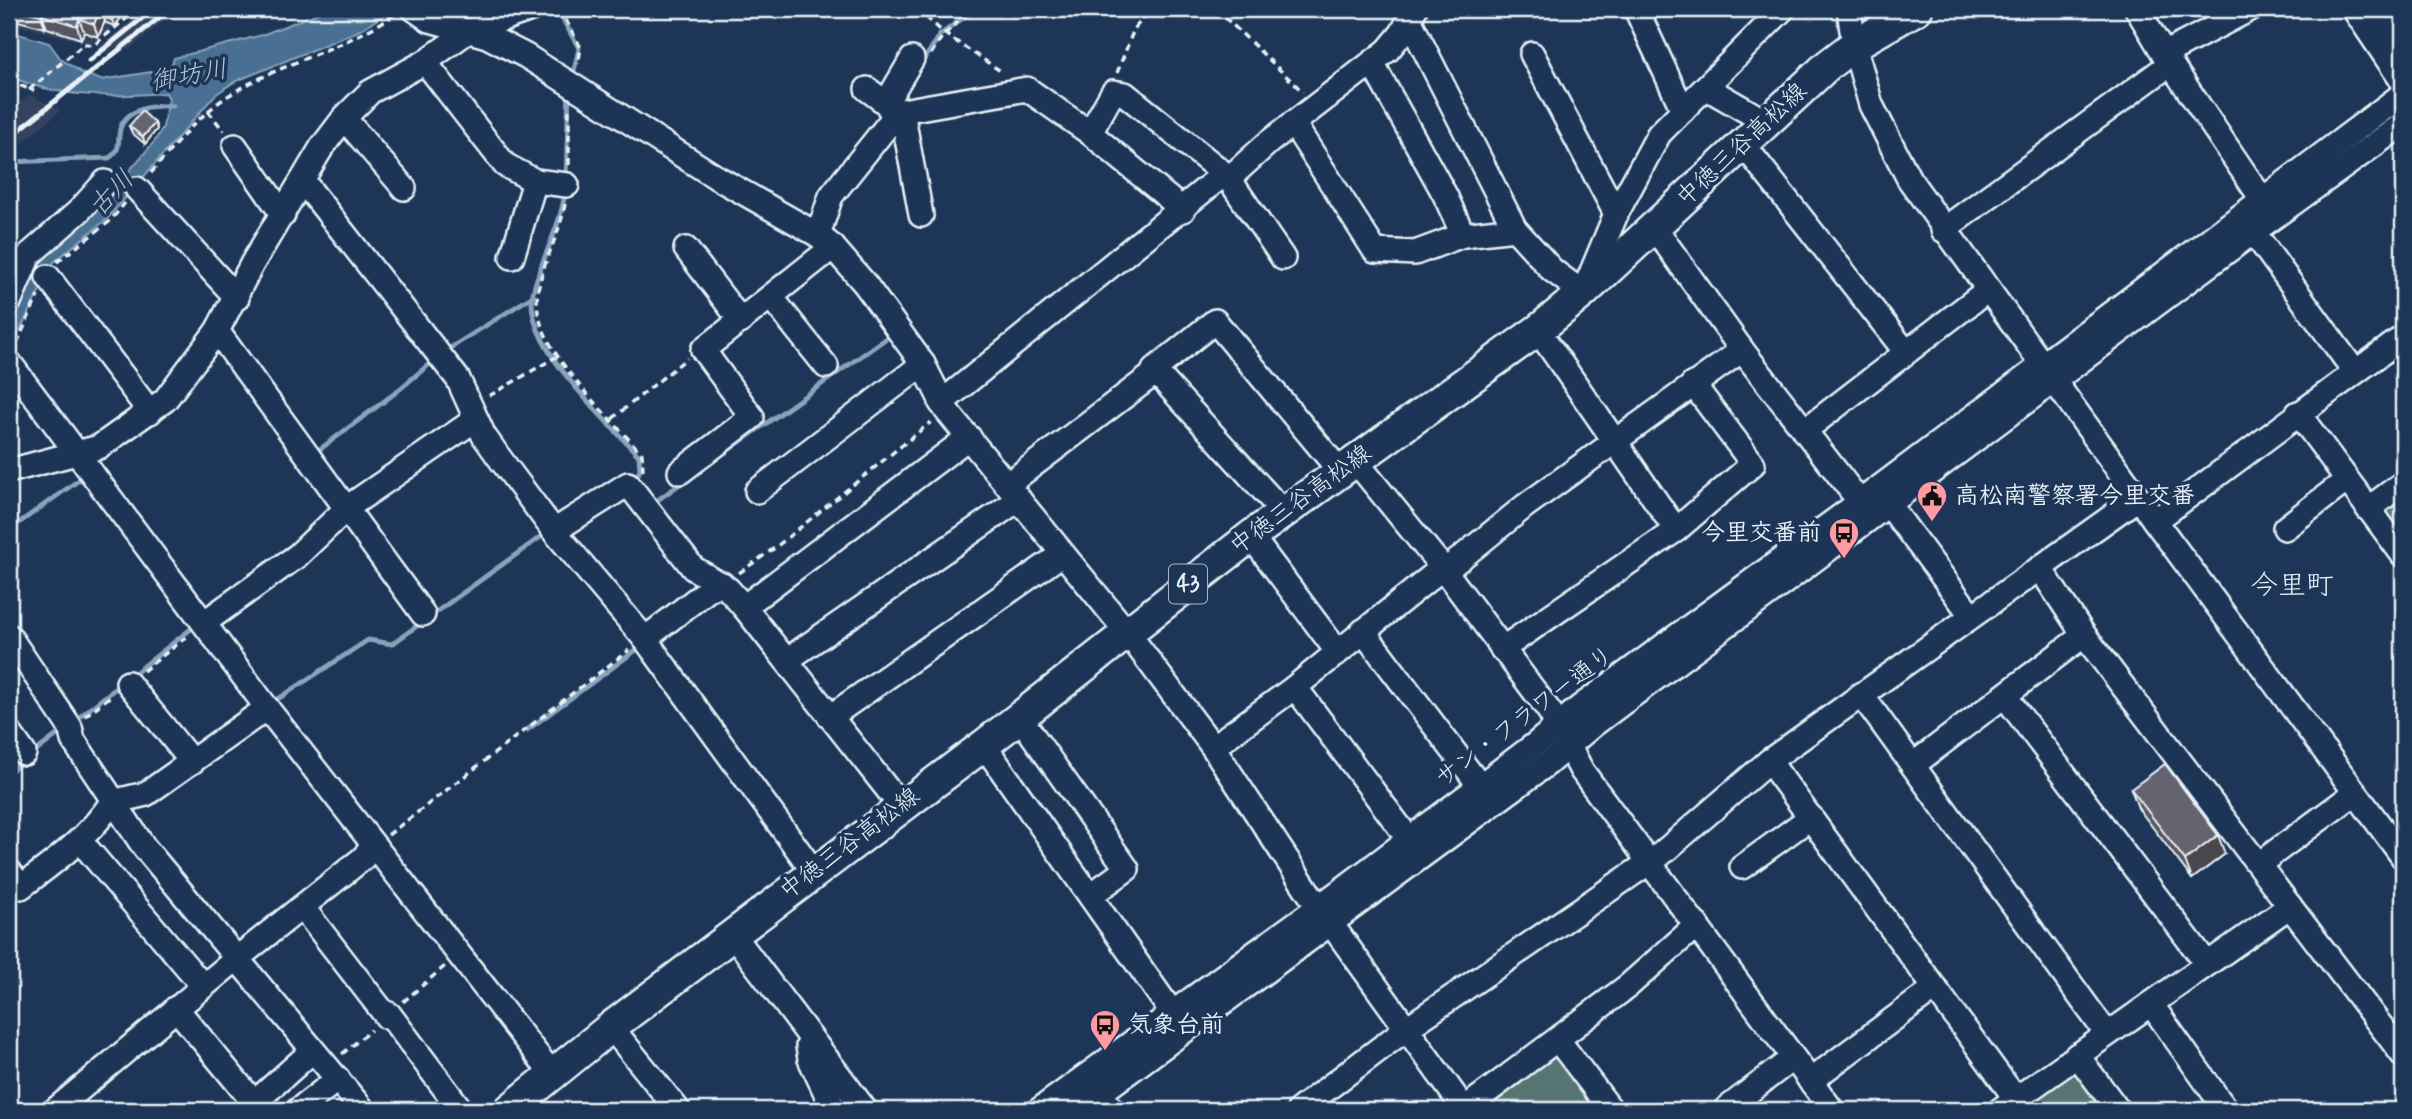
<svg xmlns="http://www.w3.org/2000/svg" width="2412" height="1119" font-family="Mynerve,'Klee One',sans-serif">
	<style>
		.built { fill: #33435e }
		.green { fill: #577472; stroke: #a0b2b5; stroke-width: 2 }
		.water { fill: #4a6f92; stroke: #89a3bb; stroke-width: 2 }
		.lines { fill: none; stroke-linecap: round; stroke-linejoin: round }
		.stream { stroke: #89a3bb; stroke-width: 5 }
		.minor-casing { stroke: #e8f1f8; stroke-width: 28 }
		.major-casing { stroke: #e8f1f8; stroke-width: 35 }
		.path { stroke: #e8f1f8; stroke-width: 3.5; stroke-dasharray: 7 5; stroke-linecap: butt }
		.minor { stroke: #1d3557; stroke-width: 23 }
		.major { stroke: #1d3557; stroke-width: 30 }
		.rail { stroke: #e8f1f8; stroke-width: 5 }
		.wall { fill: #57565f; stroke: #e8f1f8; stroke-width: 2 }
		.shaded-wall { fill: #47464e; stroke: #e8f1f8; stroke-width: 2 }
		.building { fill: #65646f; stroke: #e8f1f8; stroke-width: 2 }
		.labels { text-anchor: middle; dominant-baseline: central; stroke-width: 7; stroke-linejoin: round; paint-order: stroke }
		.shield { fill: #1d3557; stroke: #abb9c8; stroke-width: 2 }
		.shield-label { font-size: 23px; font-weight: bold; fill: #e8f1f8 }
		.street-label { font-size: 24px; fill: #e8f1f8; stroke: #1d3557 }
		.poi-label { font-size: 24px; font-weight: bold; fill: #e8f1f8; stroke: #1d3557; text-anchor: start }
		.water-label { font-size: 26px; font-style: italic; fill: #b1c4d4; stroke: #1d3557 }
		.quarter-label { font-size: 28px; fill: #e8f1f8; stroke: #1d3557 }
	</style>
	<rect width="100%" height="100%" fill="#1d3557"/>
	<filter id="ink" filterUnits="userSpaceOnUse"><feTurbulence type="fractalNoise" baseFrequency=".0143" numOctaves="2"/><feDisplacementMap in="SourceGraphic" scale="14" xChannelSelector="R" yChannelSelector="G"/><feConvolveMatrix kernelMatrix="1 2 1 2 8 2 1 2 1" color-interpolation-filters="sRGB"/></filter>
	<g filter="url(#ink)">
		<g class="built">
			<polygon points="9,9 137,9 93,44 9,23"/>
			<polygon points="146,9 178,9 130,49 114,48 108,53 97,48"/>
			<polygon points="30,95 61,110 9,154 9,110"/>
		</g>
		<g class="green">
			<polygon points="2403,490 2403,544 2377,510"/>
			<polygon points="1555,1050 1597,1110 1478,1110"/>
			<polygon points="2076,1065 2109,1110 2013,1110"/>
		</g>
		<path class="water" d="M328,9H394L358,31L234,82L215,95L107,219L54,262L9,352V331L37,265L91,215L155,141L163,127L169,99L166,93C112,97 60,99 9,76V31L49,43L61,59L82,73L101,80L170,69L174,58L262,35Z"/>
		<g class="lines">
			<g class="stream">
				<polyline points="557,9 579,48 572,80"/>
				<polyline points="920,66 940,35 975,9"/>
				<path d="M9,162L109,158C122,150 117,141 120,129C126,108 155,105 173,106"/>
				<polyline points="566,178 569,90"/>
				<path d="M565,191C561,228 541,258 533,293C522,345 607,420 639,456L640,470L634,483"/>
				<polyline points="447,350 533,296"/>
				<polyline points="315,453 395,393 433,361"/>
				<polyline points="709,464 888,337"/>
				<polyline points="652,504 687,479"/>
				<polyline points="9,530 86,475"/>
				<polyline points="130,677 196,625"/>
				<polyline points="275,701 368,640 392,644 546,533"/>
				<polyline points="72,723 122,683"/>
				<polyline points="527,730 643,645"/>
				<polyline points="31,755 65,729"/>
				<polyline points="9,772 23,761"/>
				<polyline points="103,831 117,815"/>
				<polyline points="9,903 20,895"/>
			</g>
			<g class="minor-casing">
				<g id="minor">
					<polyline points="414,9 430,20 487,36 526,56 716,177 818,235 833,247 865,284 923,364 946,410 1130,636 1213,747 1309,893 1465,1110"/>
					<polyline points="1636,9 1683,110"/>
					<polyline points="1849,9 1854,45 1871,105 1909,179 2155,521 2403,857"/>
					<polyline points="2137,9 2164,54 2270,211"/>
					<polyline points="1410,21 1515,229 1552,270 1583,293 1616,214 1659,134 1783,9"/>
					<polyline points="1532,54 1616,214"/>
					<polyline points="2164,54 2250,9"/>
					<polyline points="425,62 505,165 535,181 567,185"/>
					<polyline points="1372,63 1445,195 1463,235"/>
					<polyline points="1707,88 1766,122"/>
					<polyline points="867,89 886,103 893,114"/>
					<polyline points="886,103 912,59"/>
					<polyline points="902,111 921,215"/>
					<polyline points="344,118 404,188"/>
					<polyline points="1293,123 1375,251 1415,253 1463,235 1515,229"/>
					<polyline points="1090,133 1113,92 1125,94 1227,176 1283,258"/>
					<polyline points="1743,144 1906,352"/>
					<polyline points="235,146 283,215"/>
					<polyline points="303,181 458,379 484,436 501,460 554,531 645,639 814,872"/>
					<polyline points="137,189 237,298"/>
					<polyline points="2244,219 2355,372"/>
					<polyline points="1654,227 1742,350 1860,502"/>
					<polyline points="1943,230 2170,64"/>
					<polyline points="818,235 831,196 895,116 902,111 1027,89 1090,133 1183,210"/>
					<polyline points="686,249 741,321"/>
					<polyline points="512,257 535,181"/>
					<polyline points="48,277 150,412"/>
					<polyline points="771,297 826,366"/>
					<polyline points="9,302 29,255 79,211 105,182"/>
					<polyline points="1538,330 1676,530"/>
					<polyline points="217,331 423,614"/>
					<polyline points="9,362 267,708 553,1075"/>
					<polyline points="941,403 1219,178 1236,172 1269,142 1388,50 1402,33 1415,9"/>
					<polyline points="2298,413 2403,555"/>
					<polyline points="1804,431 1989,289"/>
					<polyline points="1354,459 1445,571 1550,712 1582,771 1832,1110"/>
					<polyline points="9,471 99,447 165,400 217,331 252,264 322,147 344,118 370,92 425,62 468,31 531,9"/>
					<polyline points="680,472 752,417 703,350 833,247"/>
					<polyline points="1008,484 1155,373"/>
					<polyline points="757,491 923,364"/>
					<polyline points="1889,505 1971,615"/>
					<polyline points="2368,509 2403,483"/>
					<polyline points="1283,512 1154,370 1215,321 1339,470"/>
					<polyline points="2155,521 2403,337"/>
					<polyline points="2285,528 2347,480"/>
					<polyline points="554,531 628,484 693,568 728,589 744,607 900,805"/>
					<polyline points="1251,536 1337,651"/>
					<polyline points="2041,570 2084,635 2403,1055"/>
					<polyline points="1445,571 1525,506 1742,350"/>
					<polyline points="744,607 969,437"/>
					<polyline points="205,622 297,556 348,507 476,419"/>
					<polyline points="1363,631 1480,786"/>
					<polyline points="9,636 70,727 73,740 144,847 363,1110"/>
					<polyline points="645,639 708,590 722,584"/>
					<polyline points="1502,649 1676,530 1753,464 1693,384"/>
					<polyline points="787,660 1019,499"/>
					<polyline points="128,683 192,762"/>
					<polyline points="1295,687 1408,838"/>
					<polyline points="1861,694 2107,1034"/>
					<polyline points="2005,696 2207,964"/>
					<polyline points="1019,716 1127,869 1091,895"/>
					<polyline points="830,717 1062,554"/>
					<polyline points="9,732 24,753"/>
					<polyline points="984,745 1173,1014"/>
					<polyline points="1213,747 1295,687 1442,568"/>
					<polyline points="1769,761 2016,1099"/>
					<polyline points="1913,765 2084,635"/>
					<polyline points="89,851 203,986"/>
					<polyline points="2259,864 2355,793"/>
					<polyline points="1742,867 1811,817"/>
					<path d="M9,871L21,887C54,862 89,837 112,802L146,794L267,708"/>
					<polyline points="303,908 387,1017"/>
					<polyline points="732,933 865,1110"/>
					<polyline points="2151,1004 2226,1110"/>
					<polyline points="176,1008 260,1110"/>
					<polyline points="389,1014 461,1110"/>
					<polyline points="611,1027 678,1110"/>
					<polyline points="1558,1040 1611,1110"/>
					<polyline points="808,1046 810,1059 834,1110"/>
					<polyline points="2077,1055 2118,1110"/>
					<polyline points="1810,1081 1935,988"/>
					<polyline points="1100,1093 1112,1110"/>
					<polyline points="254,1103 311,1052"/>
					<polyline points="55,1110 235,960 362,859 373,847"/>
					<polyline points="298,1110 338,1079"/>
					<polyline points="1039,1110 1339,892 1533,746 1580,707 1860,502 2403,94"/>
					<polyline points="1077,1110 1547,764 1593,725 2253,232 2403,124"/>
					<polyline points="1299,1110 1407,1028 1660,855 1769,761 2138,498"/>
					<polyline points="1463,1110 1628,986 1697,925"/>
					<polyline points="1725,1110 1793,1058"/>
					<polyline points="2000,1110 2290,906"/>
				</g>
			</g>
			<g class="major-casing">
				<g id="major">
					<polyline points="2358,9 2403,76"/>
					<polyline points="2385,9 2403,37"/>
					<polyline points="509,1110 611,1027 984,745 1251,536 1538,330 1583,293 1828,65 1854,45 1917,9"/>
				</g>
			</g>
			<g class="path">
				<polyline points="560,9 581,48 578,64"/>
				<polyline points="917,9 945,34 1002,72"/>
				<polyline points="1216,9 1303,92"/>
				<polyline points="931,54 942,37 971,9"/>
				<polyline points="1117,73 1134,29 1151,9"/>
				<polyline points="9,81 34,91"/>
				<polyline points="29,90 84,44 94,45 138,9"/>
				<polyline points="208,111 224,131"/>
				<polyline points="569,165 569,106"/>
				<path d="M151,173C175,145 199,114 231,94C283,62 344,49 395,14"/>
				<path d="M565,204C560,234 543,261 538,291C527,345 610,416 642,454L643,470"/>
				<polyline points="57,262 110,221 125,203"/>
				<polyline points="17,343 38,296"/>
				<polyline points="489,396 556,357"/>
				<polyline points="612,419 687,358"/>
				<polyline points="739,573 776,547 931,422"/>
				<polyline points="143,671 189,635"/>
				<polyline points="85,716 112,695"/>
				<polyline points="388,835 629,650"/>
				<polyline points="403,1002 445,966"/>
				<polyline points="342,1054 371,1030"/>
			</g>
			<use href="#minor" class="minor"/>
			<use href="#major" class="major"/>
			<g class="rail">
				<polyline points="89,61 146,15"/>
				<polyline points="9,138 170,9"/>
			</g>
		</g>
		<g class="wall">
			<polygon points="13,9 127,9 115,26 106,23 105,21 98,37 84,32 81,39 47,28 46,26 45,28 18,21"/>
			<polygon points="155,123 157,129 145,144 132,133 129,126"/>
			<polygon points="2131,789 2225,854 2192,879 2138,808"/>
		</g>
		<g class="shaded-wall">
			<polygon points="43,9 50,9 42,15 46,26 45,28 41,15"/>
			<polygon points="100,9 108,9 103,17 105,21 98,37 94,24"/>
			<polygon points="120,9 127,9 115,26 112,20"/>
			<polygon points="79,19 84,32 81,39 77,26"/>
			<polygon points="155,123 157,129 145,144 143,137"/>
			<polygon points="2218,835 2225,854 2192,879 2185,860"/>
		</g>
		<g class="building">
			<polygon points="15,9 43,9 41,15"/>
			<polygon points="45,9 100,9 94,24 79,19 77,26 42,15"/>
			<polygon points="106,9 120,9 112,20 103,17"/>
			<polygon points="142,111 155,123 143,137 129,126"/>
			<polygon points="2165,764 2218,835 2185,860 2131,789"/>
		</g>
	</g>
	<defs>
		<g id="civic-pin" transform="scale(1.575)"><path d="M0 17L-7.5 6A9.5 9.5 0 1 1 7.5 6Z" fill="#ff9aa2" stroke="#1d3557"/><path d="M-.6-6.5H3V-4.5H.6V-3L4-1V1h2V6H-6V1h2V-1L-.6-3ZM-1.2 2.5V6h2.4V2.5Z" fill="#111"/></g>
		<g id="bus-pin" transform="scale(1.575)"><path d="M0 17L-7.5 6A9.5 9.5 0 1 1 7.5 6Z" fill="#ff9aa2" stroke="#1d3557"/><path d="M-5-6H5V4H4V6H2V4H-2V6H-4V4H-5ZM-3.5-4V0h7V-4ZM-3.5 1.2v1.5H-2V1.2ZM2 1.2v1.5H3.5V1.2Z" fill="#111"/></g>
	</defs>
	<g fill-rule="evenodd">
		<use href="#civic-pin" x="1932" y="496"/>
		<use href="#bus-pin" x="1844" y="533"/>
		<use href="#bus-pin" x="1105" y="1025"/>
	</g>
	<g class="labels">
		<rect class="shield" x="1169" y="564.5" width="38" height="39" rx="5"/>
		<g class="shield-label">
			<text x="1188" y="584">43</text>
		</g>
		<g class="street-label">
			<text transform="translate(1742 145) rotate(-43)">中徳三谷高松線</text>
			<text transform="translate(1301 500) rotate(-36)">中徳三谷高松線</text>
			<text transform="translate(1525 717) rotate(-37)">サン・フラワー通り</text>
			<text transform="translate(850 844) rotate(-37)">中徳三谷高松線</text>
		</g>
		<g class="poi-label">
			<text x="1955" y="496">高松南警察署今里交番</text>
			<text x="1821" y="533" text-anchor="end">今里交番前</text>
			<text x="1128" y="1025">気象台前</text>
		</g>
		<g class="water-label">
			<text transform="translate(189 76) rotate(-10)">御坊川</text>
			<text transform="translate(112 194) rotate(-46)">古川</text>
		</g>
		<g class="quarter-label">
			<text x="2292" y="586">今里町</text>
		</g>
	</g>
	<rect width="2412" height="1119" fill="none" stroke="#1d3557" stroke-width="35"/>
	<rect x="18" y="18" width="2377" height="1084" fill="none" stroke="#e8f1f8" stroke-width="2.5" filter="url(#ink)"/>
</svg>
